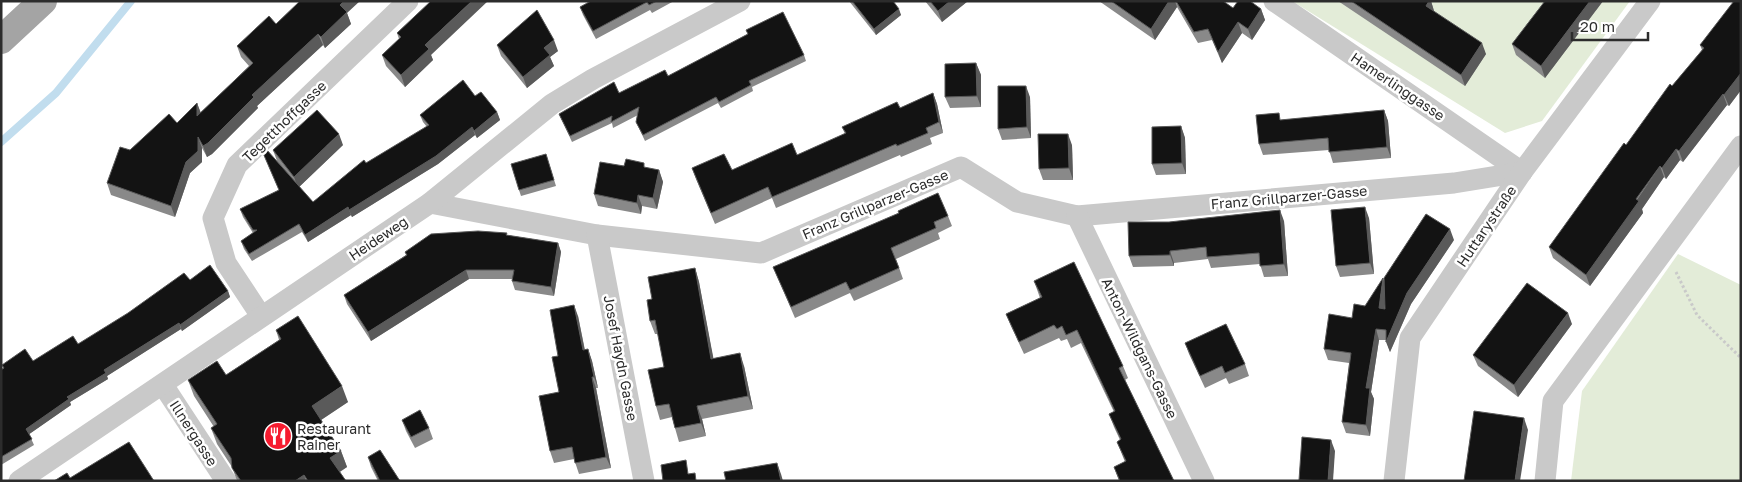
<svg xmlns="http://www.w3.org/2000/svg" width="1742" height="482" font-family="'Golos Text',sans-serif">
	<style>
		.green { fill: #e3ecd8 }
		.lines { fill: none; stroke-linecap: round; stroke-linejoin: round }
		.stream { stroke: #c1ddee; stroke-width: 8 }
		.path { stroke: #c9c9c9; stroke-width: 3; stroke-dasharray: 2.5 2.5; stroke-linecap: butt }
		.street { stroke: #c9c9c9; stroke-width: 21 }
		.primary { stroke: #a4a4a4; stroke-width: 28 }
		.wall { fill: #898989 }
		.shaded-wall { fill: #5a5a5a }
		.building { fill: #131313; stroke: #5a5a5a }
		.labels { text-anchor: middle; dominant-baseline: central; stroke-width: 5; stroke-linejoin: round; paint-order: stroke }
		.street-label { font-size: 14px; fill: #2c2c2c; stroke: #fff }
		.poi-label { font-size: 14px; fill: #2c2c2c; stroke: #fff; text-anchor: start }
	</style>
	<rect width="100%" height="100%" fill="#fff"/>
	<g class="green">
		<polygon points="1292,1 1630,1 1542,121 1505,133"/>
		<polygon points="1678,254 1741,285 1741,481 1571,481 1582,391"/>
	</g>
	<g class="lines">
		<polyline class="stream" points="1,142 56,93 131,1"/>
		<polyline class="path" points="1676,272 1697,315 1741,358"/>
		<g class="street">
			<polyline points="1274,1 1522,172"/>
			<polyline points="430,203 597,235 761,253 961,167 1017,202 1077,216 1454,183 1522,172"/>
			<polyline points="1077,216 1204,481"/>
			<polyline points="597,235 644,481"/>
			<polyline points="261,316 226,263 213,218 237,165 408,1"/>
			<polyline points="163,385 226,481"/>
			<polyline points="19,481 430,203 552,104 593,79 740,1"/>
			<polyline points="1394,481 1410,338 1522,172 1650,1"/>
			<polyline points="1545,481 1553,401 1741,146"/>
		</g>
		<polyline class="primary" points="1,40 43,1"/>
	</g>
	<g class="wall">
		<polygon points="591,1 674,1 652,13 650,10 596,39 583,15 580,7"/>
		<polygon points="849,1 893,1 901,15 876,35"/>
		<polygon points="925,1 968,1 942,22"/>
		<polygon points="1099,1 1223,1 1233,8 1261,9 1265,20 1252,40 1242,33 1222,63 1212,40 1198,43 1177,7 1155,40"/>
		<polygon points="1338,1 1431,1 1434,11 1486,54 1465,86"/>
		<polygon points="1545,1 1603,1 1545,78 1516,55 1512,44"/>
		<polygon points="1741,1 1741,90 1729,106 1727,105 1683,162 1680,160 1666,179 1664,177 1642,209 1643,213 1590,286 1553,258 1549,247 1672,86 1702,50 1700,45"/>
		<polygon points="347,13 351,24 325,48 323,45 257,106 258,108 212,154 207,157 202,148 202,162 190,173 175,217 111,195 107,183 130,150 177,123 197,103 201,113 249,66 241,57 237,46 276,24"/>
		<polygon points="746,30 804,55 806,61 752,87 753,91 721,108 718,103 645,141 636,122 638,115 613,128 612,123 572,142 559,114 668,76 748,34"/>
		<polygon points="397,33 431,55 433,60 405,87 386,66 382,55 399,39"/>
		<polygon points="497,45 558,51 550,57 554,66 527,88 501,56"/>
		<polygon points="976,63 981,75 981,107 950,108 945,97"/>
		<polygon points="933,93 937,104 943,133 930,138 932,144 901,157 900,155 776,208 772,198 715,224 696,179 692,168 732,170 797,155 845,134 842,127 900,108"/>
		<polygon points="475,96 497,112 500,120 477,138 475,135 438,164 352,217 351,215 308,242 302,232 252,261 244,249 241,241 253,233 243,217 240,209 279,190 263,153 281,166 277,161 273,150 343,145 299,187 313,202 366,163 427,127 423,122 420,115"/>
		<polygon points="1030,97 1031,138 1002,140 998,129"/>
		<polygon points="1384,110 1388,121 1391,158 1333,163 1329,150 1263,155 1259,144 1282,120"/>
		<polygon points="1181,126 1185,138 1186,174 1156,175 1152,164"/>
		<polygon points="1072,145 1073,180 1043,180 1039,169"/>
		<polygon points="546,154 556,186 521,196 519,190"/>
		<polygon points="624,166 646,168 659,170 663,182 657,209 642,206 641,214 598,206 594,194"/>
		<polygon points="948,216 952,226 938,233 940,239 896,259 903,279 854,301 850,293 795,318 773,267"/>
		<polygon points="1369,218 1374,274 1340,277 1336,266"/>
		<polygon points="1284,221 1288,276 1264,277 1260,264 1211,268 1208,259 1174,263 1174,266 1133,267 1129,256"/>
		<polygon points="507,233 507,235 558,243 561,252 554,296 515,290 512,281 512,279 469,279 371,341 347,304 344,295 406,255 405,252"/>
		<polygon points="1454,240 1411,304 1390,352 1386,340 1379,340 1371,392 1374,399 1370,436 1346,433 1342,422 1349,363 1328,360 1324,349 1352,318"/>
		<polygon points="695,268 699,282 713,358 744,366 753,409 702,419 706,436 679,442 675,428 672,417 660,420 656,406 664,367 658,334 655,334 650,321"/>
		<polygon points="1034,281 1123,366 1128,378 1125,380 1174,481 1119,481 1114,467 1125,462 1117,442 1120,440 1114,427 1109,414 1114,412 1081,343 1071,348 1067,339 1061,341 1059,338 1024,354 1011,326 1006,314 1040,298"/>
		<polygon points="228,291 230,297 182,331 181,329 107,376 108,379 70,402 71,405 29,434 34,445 1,465 1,370 3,368 2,365 33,361 78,344"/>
		<polygon points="578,316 585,350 588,349 592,361 598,388 596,388 611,468 579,474 574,459 554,463 550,451 559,392 558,356"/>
		<polygon points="1572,324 1518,397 1478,366 1473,355"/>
		<polygon points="276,330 348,402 321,420 341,451 347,467 340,472 346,481 237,481 232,467 217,444 211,428 214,427 194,396 188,380 226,375 279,340"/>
		<polygon points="1185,343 1245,364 1249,376 1229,384 1226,378 1205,388 1189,354"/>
		<polygon points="402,420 429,428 433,439 415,448 406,431"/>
		<polygon points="368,457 400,481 378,481 371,467"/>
	</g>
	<g class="shaded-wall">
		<polygon points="344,1 360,1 347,13 351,24 325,48 321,37 340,5"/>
		<polygon points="472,1 488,1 431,55 433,60 405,87 401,75 425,45"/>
		<polygon points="950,1 968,1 942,22 938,11"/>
		<polygon points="1169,1 1175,1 1177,7 1155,40 1151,29"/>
		<polygon points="1429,1 1431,1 1434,11 1430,17 1426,6"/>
		<polygon points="1590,1 1603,1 1545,78 1541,66"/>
		<polygon points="899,9 901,15 876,35 874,29"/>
		<polygon points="1261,9 1265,20 1252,40 1248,29"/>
		<polygon points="1238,22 1242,33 1222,63 1218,52"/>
		<polygon points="318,34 323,45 257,106 258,108 212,154 207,157 203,146 252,95"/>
		<polygon points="554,40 558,51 550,57 554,66 527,88 523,77 544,48"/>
		<polygon points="1482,43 1486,54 1465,86 1461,75"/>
		<polygon points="976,63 981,75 981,107 977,96"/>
		<polygon points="1741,73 1741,90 1729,106 1724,95"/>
		<polygon points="1026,86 1030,97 1031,138 1027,127"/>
		<polygon points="933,93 937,104 943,133 939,122"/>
		<polygon points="1723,94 1727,105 1683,162 1679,151"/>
		<polygon points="197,103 201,114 197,116"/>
		<polygon points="1384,110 1388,121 1391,158 1387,147"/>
		<polygon points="497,112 500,120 477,138 474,131"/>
		<polygon points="1181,126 1185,138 1186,174 1182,163"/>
		<polygon points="472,127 475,135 438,164 352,217 349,210"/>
		<polygon points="339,134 343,145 298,188 294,177"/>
		<polygon points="1068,134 1072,145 1073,180 1069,168"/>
		<polygon points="198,137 202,148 202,162 190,173 175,217 171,206 186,162"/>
		<polygon points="1676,149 1680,160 1666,179 1662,168"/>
		<polygon points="1660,166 1664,177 1642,209 1643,213 1590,286 1586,275"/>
		<polygon points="659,170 663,182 657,209 653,198"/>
		<polygon points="638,195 642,206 641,214 637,203"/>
		<polygon points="348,207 351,215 308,242 305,235"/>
		<polygon points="1365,207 1369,218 1374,274 1370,263"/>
		<polygon points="1280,210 1284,221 1288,276 1284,264"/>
		<polygon points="1450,229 1454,240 1411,304 1390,352 1386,342 1407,293"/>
		<polygon points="558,243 561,252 554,296 551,287"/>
		<polygon points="1170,251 1174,263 1174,266 1170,255"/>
		<polygon points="695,268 699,282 716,372 711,359"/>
		<polygon points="466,270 469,279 371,341 368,332"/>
		<polygon points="1383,278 1387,289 1383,318 1379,308"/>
		<polygon points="228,291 230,297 182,331 180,325"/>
		<polygon points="574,305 578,316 587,362 583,350"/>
		<polygon points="1568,313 1572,324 1518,397 1514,385"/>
		<polygon points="179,323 181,329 107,376 108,379 70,402 71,405 28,435 26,429 67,397 104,370"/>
		<polygon points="1376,329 1379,340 1371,392 1374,399 1370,436 1366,425 1366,388"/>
		<polygon points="588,349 592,361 598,388 594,377"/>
		<polygon points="740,353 744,366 753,409 748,396"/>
		<polygon points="592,377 596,388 611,468 606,457"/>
		<polygon points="342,386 348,402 318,422 312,406"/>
		<polygon points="697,406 702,419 706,436 701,423"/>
		<polygon points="1524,418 1528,430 1520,481 1515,481"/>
		<polygon points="1331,440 1335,451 1333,481 1328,481"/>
		<polygon points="341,451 347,467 336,474 330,458"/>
		<polygon points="777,463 781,474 783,481 781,481"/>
		<polygon points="304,475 306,481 295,481"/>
	</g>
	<g class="building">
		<polygon points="300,1 344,1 340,5 347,12 321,37 318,34 252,95 254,97 208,143 203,146 198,137 198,151 186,162 171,206 107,183 120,147 130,150 169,114 177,123 197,103 197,116 253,63 237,46 269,16 276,24"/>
		<polygon points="431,1 472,1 425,45 429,49 401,75 382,55 401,37 397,33"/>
		<polygon points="591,1 657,1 649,5 647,2 593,31 580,7"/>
		<polygon points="852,1 893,1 899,9 874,29"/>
		<polygon points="930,1 950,1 938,11"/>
		<polygon points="1111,1 1169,1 1151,29"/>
		<polygon points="1176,1 1223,1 1233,8 1238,1 1250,1 1261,9 1248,29 1238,22 1218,52 1208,29 1194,32"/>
		<polygon points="1351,1 1429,1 1426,6 1482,43 1461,75"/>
		<polygon points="1545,1 1590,1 1541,66 1512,44"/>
		<polygon points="1734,1 1741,1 1741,73 1724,95 1723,94 1679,151 1676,149 1662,168 1660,166 1636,199 1639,201 1586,275 1549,247 1624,143 1626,145 1670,84 1672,86 1704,48 1700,45"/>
		<polygon points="537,10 554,40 544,48 550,55 523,77 497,45"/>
		<polygon points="783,12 804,55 749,81 751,85 719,102 716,97 643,135 636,122 639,107 611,122 612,116 570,136 559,114 614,82 619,93 665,70 668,76 748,34 746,30"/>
		<polygon points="976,63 977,96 945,97 945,64"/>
		<polygon points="463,80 475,96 481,92 497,112 474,131 472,127 436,156 349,210 348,207 305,235 299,224 249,254 241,241 257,230 253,230 240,209 279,190 263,153 267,150 313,202 364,160 366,163 429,125 420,115"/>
		<polygon points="998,86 1026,86 1027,127 998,129"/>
		<polygon points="933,93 939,122 926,128 928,133 897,146 896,144 772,197 768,187 711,213 692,168 724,154 732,170 792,143 797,155 846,133 842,127 897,102 900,108"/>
		<polygon points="317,110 339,134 294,177 273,150"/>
		<polygon points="1384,110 1387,147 1329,152 1328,138 1259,144 1256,115 1279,113 1280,120"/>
		<polygon points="1181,126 1182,163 1152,164 1152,127"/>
		<polygon points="1038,134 1068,134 1069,168 1039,169"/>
		<polygon points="546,154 554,180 519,190 511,164"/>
		<polygon points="626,159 644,163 644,167 659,170 653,198 638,195 637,203 594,194 600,162 624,166"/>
		<polygon points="938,193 948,216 934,222 936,228 891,248 899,268 850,290 846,282 791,307 773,267 899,213 898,211"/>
		<polygon points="1365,207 1370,263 1336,266 1331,210"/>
		<polygon points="1280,210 1284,264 1260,266 1259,253 1207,257 1206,247 1170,251 1170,255 1129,256 1128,222 1169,222"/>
		<polygon points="1426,214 1450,229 1407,293 1386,342 1386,330 1376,329 1366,388 1370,388 1366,425 1342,422 1351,353 1324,349 1329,314 1352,318 1354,304 1365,306 1383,278 1379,308 1385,309 1384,278"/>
		<polygon points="478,231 507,233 506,235 558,243 551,287 512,281 514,270 466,270 368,332 344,295 407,255 405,252 431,234"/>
		<polygon points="1074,262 1123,366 1119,368 1174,481 1120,481 1114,467 1126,461 1117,442 1121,439 1109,414 1115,411 1077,330 1066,335 1062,326 1057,329 1054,325 1019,342 1006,314 1042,297 1034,281"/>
		<polygon points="210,265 228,291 180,325 179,323 104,370 106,373 67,397 69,399 26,429 32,439 1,457 1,370 4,368 2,365 25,349 33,361 73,336 78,344 128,313 184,273 190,280"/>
		<polygon points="695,268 711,359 740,353 748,396 697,406 701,423 675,428 669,404 656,406 648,370 664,367 655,320 650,321 647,300 652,299 648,277"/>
		<polygon points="1527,283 1568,313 1514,385 1473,355"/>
		<polygon points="574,305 583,350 588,349 594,377 592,377 606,457 575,463 572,447 550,451 539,396 559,392 552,357 558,356 550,310"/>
		<polygon points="298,316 342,386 312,406 341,451 330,458 346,481 308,481 304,475 295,481 241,481 232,468 231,458 211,428 217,424 188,380 217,361 226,375 281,339 276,330"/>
		<polygon points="1226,324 1245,364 1225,373 1222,366 1200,376 1185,343"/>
		<polygon points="420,410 429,428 411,437 402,420"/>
		<polygon points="1474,411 1524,418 1515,481 1464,481"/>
		<polygon points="1302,437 1331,440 1328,481 1299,480"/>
		<polygon points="129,442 154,481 54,481 67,473 70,478"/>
		<polygon points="380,450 400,481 380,481 368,457"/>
		<polygon points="686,460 688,474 695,473 696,481 663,481 661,465"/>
		<polygon points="777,463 781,481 726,481 724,472"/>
	</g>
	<defs>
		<g id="restaurant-disc" transform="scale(1.4375)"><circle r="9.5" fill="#f61b2f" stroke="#fff"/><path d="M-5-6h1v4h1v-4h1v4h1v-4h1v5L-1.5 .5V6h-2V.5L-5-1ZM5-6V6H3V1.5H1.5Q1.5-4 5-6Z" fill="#fff"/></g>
	</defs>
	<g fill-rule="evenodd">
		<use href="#restaurant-disc" x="278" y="436"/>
	</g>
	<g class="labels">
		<g class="street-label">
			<text transform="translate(1398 86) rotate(34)">Hamerlinggasse</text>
			<text transform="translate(284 121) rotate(-44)">Tegetthoffgasse</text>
			<text transform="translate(1289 197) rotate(-5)">Franz Grillparzer-Gasse</text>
			<text transform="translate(875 204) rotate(-23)">Franz Grillparzer-Gasse</text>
			<text transform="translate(1486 226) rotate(-56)">Huttarystraße</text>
			<text transform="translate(378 238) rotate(-34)">Heideweg</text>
			<text transform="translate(1140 348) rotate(64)">Anton-Wildgans-Gasse</text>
			<text transform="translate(621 358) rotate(79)">Josef Haydn Gasse</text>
			<text transform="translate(194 433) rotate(57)">Illnergasse</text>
		</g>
		<g class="poi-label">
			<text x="297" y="428">Restaurant<tspan x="297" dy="16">Rainer</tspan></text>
		</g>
	</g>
	<rect width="1742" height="482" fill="none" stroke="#2c2c2c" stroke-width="5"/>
	<path d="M1572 32v8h76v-8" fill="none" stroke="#2c2c2c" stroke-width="2.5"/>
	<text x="1580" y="32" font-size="15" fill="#2c2c2c" stroke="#ffffff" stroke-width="4" paint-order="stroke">20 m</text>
</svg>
